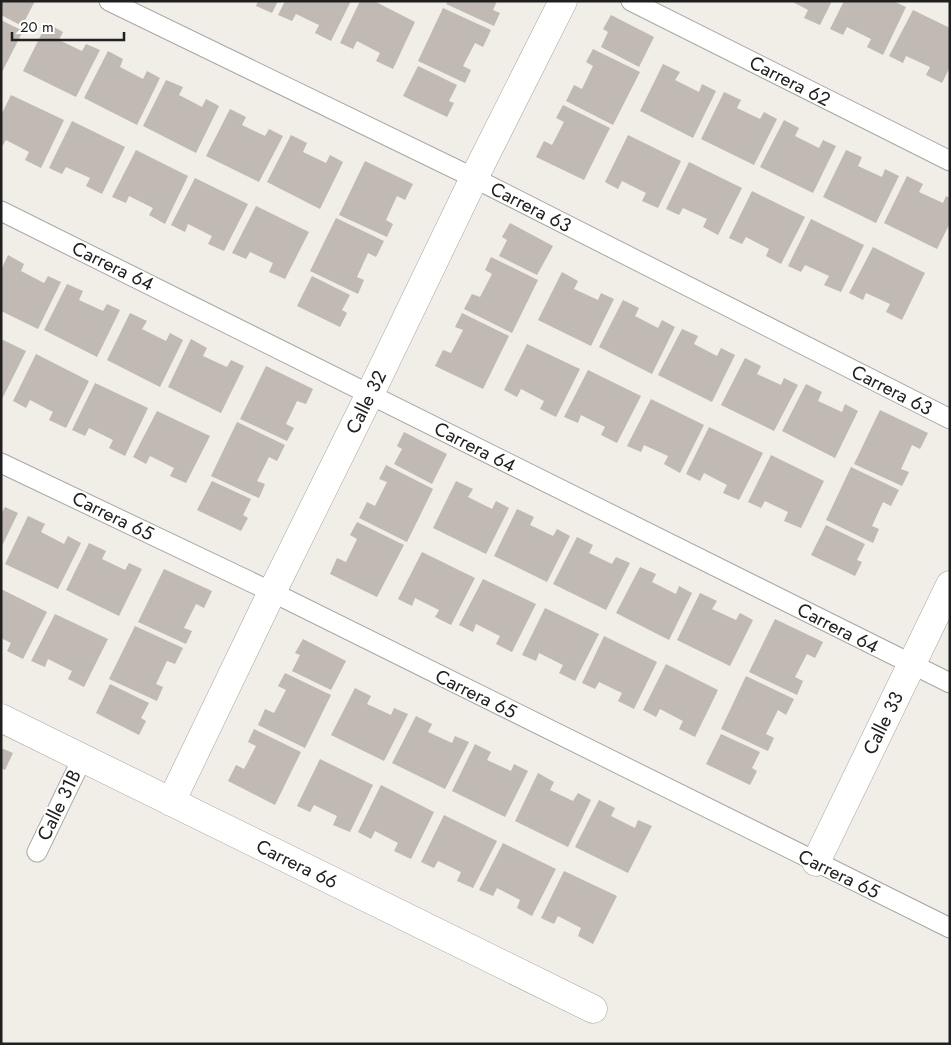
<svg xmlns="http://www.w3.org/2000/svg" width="951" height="1045" font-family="Jost,sans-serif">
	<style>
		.building { fill: #c1b9b3 }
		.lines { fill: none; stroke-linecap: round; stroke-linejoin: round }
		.lane-casing { stroke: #a7a7a7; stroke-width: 21 }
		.street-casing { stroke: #a7a7a7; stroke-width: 29 }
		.lane { stroke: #fff; stroke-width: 19 }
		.street { stroke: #fff; stroke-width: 28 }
		.labels { text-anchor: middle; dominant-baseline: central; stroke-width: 4; stroke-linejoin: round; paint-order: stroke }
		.street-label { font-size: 19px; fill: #202020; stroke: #fff }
	</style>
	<rect width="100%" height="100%" fill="#f1ede7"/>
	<g class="building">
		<polygon points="1,1 35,1 22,26 1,15"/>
		<polygon points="258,1 278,1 272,13 256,6"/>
		<polygon points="285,1 351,1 331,41 315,33 319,25 296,14 292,21 278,15"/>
		<polygon points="360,1 374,1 415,22 393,69 376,61 380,53 357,41 353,49 340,43"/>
		<polygon points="448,1 497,1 493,10 500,13 494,26 446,4"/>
		<polygon points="791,1 832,1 820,25 804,18 808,10"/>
		<polygon points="844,1 893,1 906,7 883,55 867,47 871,39 847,27 843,35 830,29"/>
		<polygon points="443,8 491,30 483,47 475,43 463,66 471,70 465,83 418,61"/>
		<polygon points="913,10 950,28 950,67 942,83 926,75 930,67 906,56 903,63 889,56"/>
		<polygon points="611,15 654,37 639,67 601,47 608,32 603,29"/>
		<polygon points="1,20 23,31 1,74"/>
		<polygon points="47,23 63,32 59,40 82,51 86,44 100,50 76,97 23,71"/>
		<polygon points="593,49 640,72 613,125 566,101 574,85 582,89 593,66 586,62"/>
		<polygon points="108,51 123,59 120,67 143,79 147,71 160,78 137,125 84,98"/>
		<polygon points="663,64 680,72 675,80 699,92 702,84 716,91 693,138 640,111"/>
		<polygon points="418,66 457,85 449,101 454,103 447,117 403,96"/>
		<polygon points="166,80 183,87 179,95 202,107 206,99 219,106 196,153 143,126"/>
		<polygon points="724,92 741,100 737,108 760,119 764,112 777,119 754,165 701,139"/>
		<polygon points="11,95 64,120 41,168 25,160 29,152 6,140 1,148 1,115"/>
		<polygon points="563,105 610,128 584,180 536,157 544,141 552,145 564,122 556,118"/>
		<polygon points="230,109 246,117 242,125 265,136 269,129 283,136 259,182 206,156"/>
		<polygon points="784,120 799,128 795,136 819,148 823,140 836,146 813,193 760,167"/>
		<polygon points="72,121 125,147 102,194 86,186 90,178 66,167 62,174 49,168"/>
		<polygon points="291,135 307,143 303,152 326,163 330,155 343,162 320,209 267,182"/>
		<polygon points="628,135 681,161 658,208 642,201 646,193 622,181 618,189 605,182"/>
		<polygon points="136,150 188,176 165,224 149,215 153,208 129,196 126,203 112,197"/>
		<polygon points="846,150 862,157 858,166 882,177 885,169 899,176 876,223 823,197"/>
		<polygon points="365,161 413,184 405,200 397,196 386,220 393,224 387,237 339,215"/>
		<polygon points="689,162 742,188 718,235 703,227 707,219 683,208 679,215 666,209"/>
		<polygon points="907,176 923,184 919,192 943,203 946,196 950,198 950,223 937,249 884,223"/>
		<polygon points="195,178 248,204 224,251 208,244 212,236 188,224 185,232 171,225"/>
		<polygon points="752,191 805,217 781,264 766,256 769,249 746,237 742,244 729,238"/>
		<polygon points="256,206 309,232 285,279 269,272 273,263 250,252 246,259 232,253"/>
		<polygon points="336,218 384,241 376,257 368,253 357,277 364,280 358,294 310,271"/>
		<polygon points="811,219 864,245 841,292 824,285 829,276 805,265 801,272 788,266"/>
		<polygon points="510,223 553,246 537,275 499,256 507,240 502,237"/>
		<polygon points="873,247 925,273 902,320 886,312 890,304 866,293 863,300 849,293"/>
		<polygon points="8,255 24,264 21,271 44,283 48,276 61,282 38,329 1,311 1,270"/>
		<polygon points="491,257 538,280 512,333 464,309 472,294 480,297 492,274 485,270"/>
		<polygon points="562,272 578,281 574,289 598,300 601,293 614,299 591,346 538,320"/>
		<polygon points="312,276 350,295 342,310 347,313 340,327 297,306"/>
		<polygon points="67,284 83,291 79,300 103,311 107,304 120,310 97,357 44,330"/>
		<polygon points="623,300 639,308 635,316 658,328 662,320 675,327 652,374 599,347"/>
		<polygon points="130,313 147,321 142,329 166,341 170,333 183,340 160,387 107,360"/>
		<polygon points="462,313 509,336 483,389 435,366 443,350 451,353 463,330 455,327"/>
		<polygon points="682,329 698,336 694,344 717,356 721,348 735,355 712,402 658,375"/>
		<polygon points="1,339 26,351 1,401"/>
		<polygon points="191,339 207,348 203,356 227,367 231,360 244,366 221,413 168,387"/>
		<polygon points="527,344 580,369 556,417 540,409 544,401 521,389 517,397 504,390"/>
		<polygon points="36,354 89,381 66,428 49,420 53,412 30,400 26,408 13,401"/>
		<polygon points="745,358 761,366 757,374 781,385 784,378 798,385 774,431 721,405"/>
		<polygon points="266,366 313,389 306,404 297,401 286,424 294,428 287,441 240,419"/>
		<polygon points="588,370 641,396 617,443 601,435 605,427 581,415 578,423 564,417"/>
		<polygon points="95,383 148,408 125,456 109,448 113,440 89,428 85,436 72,430"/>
		<polygon points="806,384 822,392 818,401 842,412 845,404 858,411 835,458 782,431"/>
		<polygon points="651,399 704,425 680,473 664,464 668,456 644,445 641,452 627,446"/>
		<polygon points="880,410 928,433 920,449 912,445 901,469 909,472 902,486 854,464"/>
		<polygon points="157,411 210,436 186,483 170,476 174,468 150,456 146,464 133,457"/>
		<polygon points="237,422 285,445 277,461 269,457 257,481 265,484 259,498 211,476"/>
		<polygon points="709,427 763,453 739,500 723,493 727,485 704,473 700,481 686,474"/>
		<polygon points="404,432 447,454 432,484 394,464 402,449 397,446"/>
		<polygon points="771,455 824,481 801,528 784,521 788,512 765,501 761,508 748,502"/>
		<polygon points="386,465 433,489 407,542 359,518 367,502 375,506 387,482 379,479"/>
		<polygon points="851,467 899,490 891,506 883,502 872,526 879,529 873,543 826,520"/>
		<polygon points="212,481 251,499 243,515 248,518 241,531 197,510"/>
		<polygon points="456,481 473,489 468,497 492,509 496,501 509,508 486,554 433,528"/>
		<polygon points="5,507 18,513 1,548 1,514"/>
		<polygon points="517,509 534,517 530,525 553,536 557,529 570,536 547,582 494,556"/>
		<polygon points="28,516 45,524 41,532 64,544 68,536 81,543 58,589 5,564"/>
		<polygon points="357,522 404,545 377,597 330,574 337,558 346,562 357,539 350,535"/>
		<polygon points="826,525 865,544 857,560 862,562 855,576 811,555"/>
		<polygon points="577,537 593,545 589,553 612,564 616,557 630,563 606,610 553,584"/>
		<polygon points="89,543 106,551 102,559 125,570 129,563 142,569 119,616 66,590"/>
		<polygon points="422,552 475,578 451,625 435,617 439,610 415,598 412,606 398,599"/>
		<polygon points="640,567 656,574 652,582 676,594 679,586 692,593 669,640 616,613"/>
		<polygon points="164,569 212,591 204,608 196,604 184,628 192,631 186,644 138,622"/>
		<polygon points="483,579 536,604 512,652 496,644 500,636 476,624 473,632 459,625"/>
		<polygon points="1,589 47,612 23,659 7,651 11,643 1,638"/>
		<polygon points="700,593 717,601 712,609 736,620 740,613 753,620 730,666 677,640"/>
		<polygon points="545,608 599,634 575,681 559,673 563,665 539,653 536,661 522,655"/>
		<polygon points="55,614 108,639 84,687 68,679 72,671 48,659 45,667 31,661"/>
		<polygon points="775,619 823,642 815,658 807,654 795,677 803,681 797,695 749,672"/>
		<polygon points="135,626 183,648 175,664 167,661 156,684 163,687 157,701 109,679"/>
		<polygon points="604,636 657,662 634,709 618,701 622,693 599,682 595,689 582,683"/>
		<polygon points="303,639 346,661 331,690 292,671 300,655 295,653"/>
		<polygon points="666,664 718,690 695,737 679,729 683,721 660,709 656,717 643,710"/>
		<polygon points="285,673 331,695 305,748 258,725 265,709 274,713 286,690 278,686"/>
		<polygon points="746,676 794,699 786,715 778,710 766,734 774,738 768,751 721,729"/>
		<polygon points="110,684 149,703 141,718 146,721 139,735 96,713"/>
		<polygon points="355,688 371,696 367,704 391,715 394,708 408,714 384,761 331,735"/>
		<polygon points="416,716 432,724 428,732 452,743 455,736 469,742 445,789 392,763"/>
		<polygon points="254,729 301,752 275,805 228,781 236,765 244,769 256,746 248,742"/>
		<polygon points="721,734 760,752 752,768 757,771 750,785 706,764"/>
		<polygon points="475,744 491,752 487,760 511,771 514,764 528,771 505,817 452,791"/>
		<polygon points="1,748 13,753 5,770 1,768"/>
		<polygon points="320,759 373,785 350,832 333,825 337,816 314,805 310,812 297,806"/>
		<polygon points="538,773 554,782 550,790 573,801 578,793 591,800 568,847 515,821"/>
		<polygon points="381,785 434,812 411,859 394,851 398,843 375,831 371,839 358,832"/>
		<polygon points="599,800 615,808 611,816 635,828 638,820 652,826 628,873 575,847"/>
		<polygon points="444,815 497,841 473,888 457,881 461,872 438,861 434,868 421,862"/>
		<polygon points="503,843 556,869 532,916 517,908 520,900 497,888 493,896 479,890"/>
		<polygon points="564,871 617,896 593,944 578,936 581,928 558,916 554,924 541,918"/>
	</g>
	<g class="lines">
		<g class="lane-casing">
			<g id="lane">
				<polyline points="109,1 474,178 950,419"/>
				<polyline points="631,1 950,161"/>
				<polyline points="1,211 950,683"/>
				<polyline points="1,463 272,592 950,928"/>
				<polyline points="37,852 82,759"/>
			</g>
		</g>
		<g class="street-casing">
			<g id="street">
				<polyline points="1,718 593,1009"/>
				<polyline points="171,802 272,592 370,394 474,178 563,1"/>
				<polyline points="816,862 950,585"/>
			</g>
		</g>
		<use href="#lane" class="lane"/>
		<use href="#street" class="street"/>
	</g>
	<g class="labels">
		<g class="street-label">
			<text transform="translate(790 81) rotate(27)">Carrera 62</text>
			<text transform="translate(531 207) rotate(27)">Carrera 63</text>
			<text transform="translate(113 266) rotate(26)">Carrera 64</text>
			<text transform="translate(892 390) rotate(27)">Carrera 63</text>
			<text transform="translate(366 402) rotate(-64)">Calle 32</text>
			<text transform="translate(475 447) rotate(27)">Carrera 64</text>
			<text transform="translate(113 516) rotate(26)">Carrera 65</text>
			<text transform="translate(838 628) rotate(27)">Carrera 64</text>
			<text transform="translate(476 694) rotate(26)">Carrera 65</text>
			<text transform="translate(883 723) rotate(-64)">Calle 33</text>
			<text transform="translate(59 805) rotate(-64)">Calle 31B</text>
			<text transform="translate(297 864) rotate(26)">Carrera 66</text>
			<text transform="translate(839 874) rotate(26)">Carrera 65</text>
		</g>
	</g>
	<rect width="951" height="1045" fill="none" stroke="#202020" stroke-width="5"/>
	<path d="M12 32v8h112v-8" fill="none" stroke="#202020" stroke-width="2.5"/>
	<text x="20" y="32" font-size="15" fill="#202020" stroke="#ffffff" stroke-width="4" paint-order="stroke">20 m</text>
</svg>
